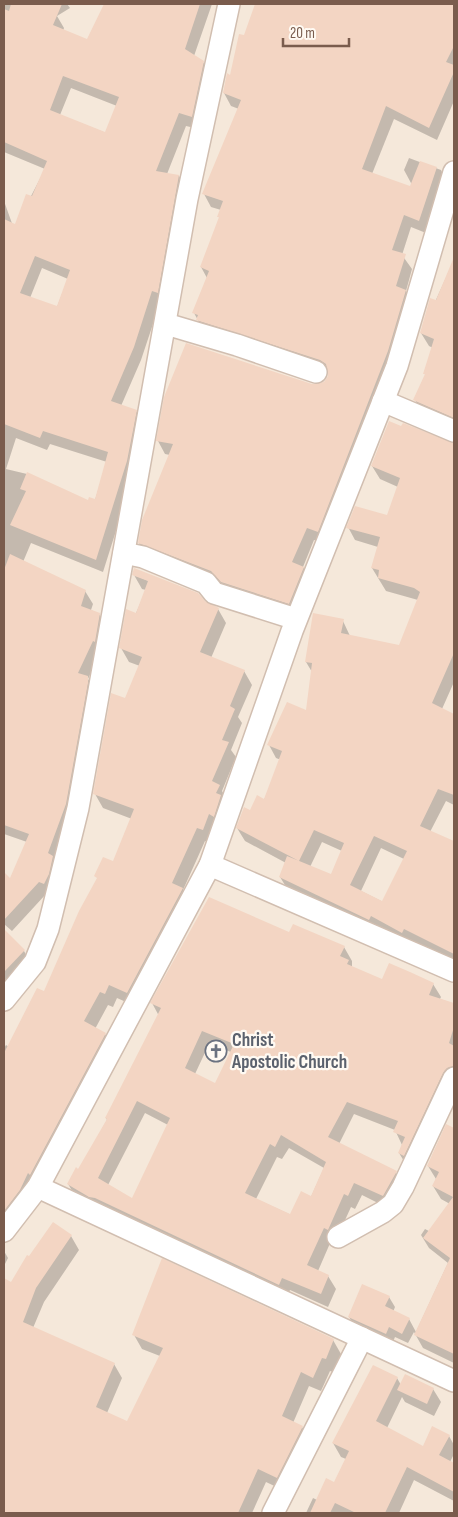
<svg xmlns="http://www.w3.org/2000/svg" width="458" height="1517" font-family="'Sofia Sans Condensed',sans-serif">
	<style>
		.residential { fill: #f5e8da }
		.shadow { fill: #0003; fill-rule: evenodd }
		.building { fill: #f3d5c3; fill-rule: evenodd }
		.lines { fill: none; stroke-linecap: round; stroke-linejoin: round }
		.minor-casing { stroke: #d1beb0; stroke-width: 24 }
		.minor { stroke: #fff; stroke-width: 21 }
		.labels { text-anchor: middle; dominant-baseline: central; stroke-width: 4.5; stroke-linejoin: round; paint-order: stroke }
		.worship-label { font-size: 19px; font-weight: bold; fill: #5b616d; stroke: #fffaf3; text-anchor: start }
	</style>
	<rect width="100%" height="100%" fill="#fdf6ec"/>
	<rect class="residential" x="4" y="4" width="450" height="1509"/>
	<g class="shadow">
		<path d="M4,4H67L70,8L57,16L64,28L63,31L87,40L106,16L111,4H212L194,56L203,62L211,75L199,129L186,126L167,174L179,176L186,189L160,303L141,360L121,406L136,411L143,424L134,474L103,572L31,543L23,562L85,591L93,604L91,610L99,614L107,627L100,653L88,679L95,691L94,696L46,894L12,931L4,924V874L10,880L27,842L4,834V201L14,229L45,169L4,152ZM71,88L117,106L106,133L60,115ZM42,268L68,279L57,307L30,298ZM16,438L47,450L50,444L107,462L95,500L89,502L27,474L6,469Z"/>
		<polygon points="258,4 454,4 454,101 437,140 394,119 372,174 411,188 411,183 404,170 409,158 441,170 448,184 426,233 411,227 402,255 412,269 406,291 413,304 325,544 314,540 303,567 311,581 297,616 147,556 139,543 170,455 165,454 158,441 312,385 325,383 329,376 329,373 205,333 194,313 207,278 201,267 220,219 218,216 221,210 211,207 204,194 239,109 231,106 224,93"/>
		<polygon points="449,271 454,273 454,427 422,413 415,400 426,376 424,373 433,348 429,346 421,333"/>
		<path d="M454,443V682L442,709L454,715V805L446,801L430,832L454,843V963L288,890L280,877L286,863L245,841L237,828L250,812L264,800L281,760L276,758L269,745L307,712L312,672L306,662L343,621L350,636L400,646L418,600L386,591L372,568L378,547L355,540L348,527L388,516L398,487L380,479L372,466ZM322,842L342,851L331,876L310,867ZM381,848L404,859L383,902L361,891Z"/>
		<polygon points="134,575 218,609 226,623 211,658 244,671 252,685 238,717 242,723 231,750 236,757 222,791 227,800 210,843 205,841 183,890 191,903 135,1006 117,998 113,1007 108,1005 95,1029 105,1034 113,1048 4,1231 4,1048 6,1045 9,1047 45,993 114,862 132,819 103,808 95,794 140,666 129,662 121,648 146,590 142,589"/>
		<polygon points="5,933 24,951 31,964 4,1000"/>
		<path d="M290,933L344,947L352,961V967L383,981L433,984L441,997L440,999L454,1004V1083L407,1166L399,1153L402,1145L395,1130L354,1114L339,1144L395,1172L402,1185L390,1209L362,1195L355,1209L351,1207L335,1242L331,1241L318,1271L328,1276L336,1289L328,1307L290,1290L286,1298L76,1197L68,1184L79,1170L107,1120L106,1118L159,1016L152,1003ZM209,1044L231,1052L216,1085L195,1074ZM145,1113L168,1125L132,1200L108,1185ZM289,1148L324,1168L311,1197L291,1215L256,1199L277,1157L282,1159Z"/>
		<polygon points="447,1126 454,1129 454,1212 450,1204 441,1199 433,1186 436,1179 428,1166"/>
		<polygon points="53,1224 71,1236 79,1250 44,1302 33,1328 114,1364 122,1378 107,1413 128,1423 160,1356 142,1349 134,1335 333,1340 341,1354 333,1372 330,1371 321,1391 309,1386 293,1423 302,1427 310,1441 285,1491 266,1482 252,1513 4,1513 4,1279 12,1284"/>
		<polygon points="425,1229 454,1244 454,1363 423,1348 414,1332 408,1343 395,1337 392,1344 355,1327 349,1317 389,1297 395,1307 393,1312 409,1319 416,1332 448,1263 429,1248 421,1235"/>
		<polygon points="4,1251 8,1258 4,1266"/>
		<polygon points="397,1378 401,1385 433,1389 441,1402 434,1416 405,1402 402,1397 387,1428 423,1447 449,1436 454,1445 454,1454 450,1462 454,1465 454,1501 414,1480 399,1513 306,1513 313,1498 317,1500 335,1483 346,1459 341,1457 333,1443"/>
	</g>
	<g class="building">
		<path d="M11,4H62L53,25L87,39L104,4H200L185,49L204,61L192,117L179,113L156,171L179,175L158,293L152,291L134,347L111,401L137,410L127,461L96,560L10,525L26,491L20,489L27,472L88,500L89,497L95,499L108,452L43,431L40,438L4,424V219L15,224L26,194L32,196L47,161L4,142V9L9,11ZM63,76L119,97L105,132L50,110ZM35,256L70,270L57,306L20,293Z"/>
		<polygon points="255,4 454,4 454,46 446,62 454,65 454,72 429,128 386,106 362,169 410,186 420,161 437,167 419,221 404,215 392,250 406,254 396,286 406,290 388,351 318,532 307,528 292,562 304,567 289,604 221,582 211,571 138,543 142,520 173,444 156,441 164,397 186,343 312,384 324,382 328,376 326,364 320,360 196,320 198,315 192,313 209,271 200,267 219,217 217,217 223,201 202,194 241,100 223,93 227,73 230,75 239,34 244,35"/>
		<polygon points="454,257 454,418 413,400 425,374 423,374 434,339 420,333 430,298 436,300"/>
		<path d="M389,421L401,426L403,423L454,443V653L432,703L454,714V795L438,789L420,826L454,841V954L404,929L402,933L371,916L369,920L279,877L287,856L331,874L344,843L314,830L299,861L236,828L244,807L250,810L257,795L264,799L282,751L267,745L287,702L306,710L312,663L305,662L313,613L344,619L341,633L399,645L420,592L414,588L378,578L379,570L371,568L380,537L346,528L355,506L387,515L400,478L371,466ZM374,836L407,851L382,901L350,885Z"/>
		<polygon points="10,554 86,590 81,606 100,613 95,642 93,641 78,673 88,676 88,683 66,804 48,853 53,856 49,874 44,884 39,882 4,920 4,872 10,878 29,834 4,825 4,570"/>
		<polygon points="134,568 198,593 205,601 219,608 200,652 245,670 230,706 235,709 222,740 229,742 212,781 220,785 216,793 221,795 214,817 209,814 203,830 197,828 172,883 183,888 127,993 109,985 105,994 100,992 84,1021 106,1033 30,1175 28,1173 20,1190 4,1211 4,1053 37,988 44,991 79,911 97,878 94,876 103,857 113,861 134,809 93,794 111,693 125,698 142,657 119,648 126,609 136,613 148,581 132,575"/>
		<path d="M209,897L289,932L293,924L345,946L340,956L349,960L347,964L382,979L389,963L410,972L434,983L429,995L454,1003V1027L449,1043L454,1046V1066L447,1068L443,1073L404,1156L398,1153L405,1137L393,1132L398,1121L347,1102L328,1137L397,1171L383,1196L354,1183L348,1196L344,1194L328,1230L324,1228L307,1265L329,1275L321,1294L282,1278L279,1285L95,1198L89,1197L67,1184L76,1167L78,1169L107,1119L105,1118L161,1008L150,1003ZM202,1031L234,1044L215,1083L185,1068ZM137,1101L170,1118L132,1198L98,1178ZM281,1135L326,1162L311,1196L301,1191L290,1214L245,1193L270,1144L275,1147Z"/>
		<polygon points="4,929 25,950 4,972"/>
		<polygon points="446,1124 454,1128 454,1354 414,1335 450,1258 423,1238 453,1197 432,1186 439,1172 427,1166"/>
		<polygon points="53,1222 72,1235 36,1288 23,1322 115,1363 96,1407 127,1421 163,1348 132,1335 162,1258 334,1339 326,1359 322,1358 313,1378 301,1372 282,1416 303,1426 277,1478 258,1469 238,1513 4,1513 4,1278 11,1282 27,1255 29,1256"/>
		<polygon points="362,1284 390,1296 385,1306 410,1318 402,1334 389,1327 386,1334 348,1317"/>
		<polygon points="373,1365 398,1377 376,1421 423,1446 432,1426 450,1435 439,1455 454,1463 454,1492 407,1467 385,1513 356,1513 335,1503 330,1513 310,1513 326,1478 334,1482 349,1451 332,1443"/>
		<polygon points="405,1374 434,1388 427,1404 397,1390"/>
	</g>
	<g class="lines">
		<g class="minor-casing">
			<g id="minor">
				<polyline points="166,324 237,345 316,372"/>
				<polyline points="383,401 454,431"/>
				<polyline points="124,553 143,557 206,583 214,593 296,619"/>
				<polyline points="210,865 454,971"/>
				<polyline points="4,1000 35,962 48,929 78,808 187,199 229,4"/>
				<polyline points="38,1187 454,1381"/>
				<polyline points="4,1231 38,1187 210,865 292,631 397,366 454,172"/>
				<polyline points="338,1237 383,1212 393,1204 403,1187 454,1078"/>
				<polyline points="273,1513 362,1338"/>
			</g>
		</g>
		<use href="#minor" class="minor"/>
	</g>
	<defs>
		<g id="church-ring" transform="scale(1.125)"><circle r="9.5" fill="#fffaf3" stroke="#6b7280" stroke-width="1.5"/><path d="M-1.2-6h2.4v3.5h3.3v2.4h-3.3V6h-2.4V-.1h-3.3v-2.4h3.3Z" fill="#6b7280"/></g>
	</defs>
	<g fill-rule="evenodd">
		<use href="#church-ring" x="216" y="1051"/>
	</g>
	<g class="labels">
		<g class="worship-label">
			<text x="232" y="1040">Christ<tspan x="232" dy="22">Apostolic Church</tspan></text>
		</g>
	</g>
	<rect width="458" height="1517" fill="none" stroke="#7a5c4d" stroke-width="10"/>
	<path d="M283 38v8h66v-8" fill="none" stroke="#7a5c4d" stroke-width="2.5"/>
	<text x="290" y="38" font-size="15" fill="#7a5c4d" stroke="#fffaf3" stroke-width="4" paint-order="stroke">20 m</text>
</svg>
